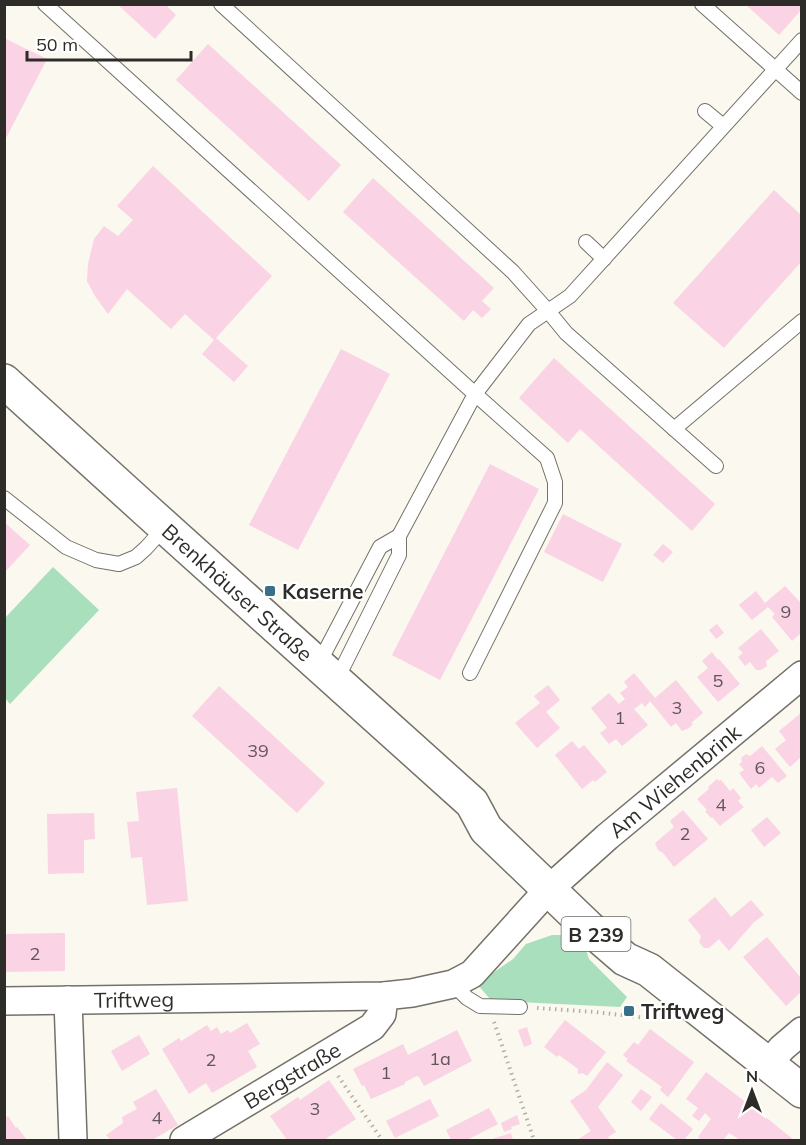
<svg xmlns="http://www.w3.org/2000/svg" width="806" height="1145" font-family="Mulish,sans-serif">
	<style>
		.green { fill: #a9dfbc }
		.building { fill: #fad3e4 }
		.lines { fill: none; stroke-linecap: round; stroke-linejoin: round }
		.service-casing { stroke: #737169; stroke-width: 16 }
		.minor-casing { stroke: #737169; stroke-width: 30 }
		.primary-casing { stroke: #737169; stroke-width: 36 }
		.path { stroke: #b3b0aa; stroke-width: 4; stroke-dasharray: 1.5 4.5; stroke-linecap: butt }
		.service { stroke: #fff; stroke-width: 14 }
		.minor { stroke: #fff; stroke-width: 27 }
		.primary { stroke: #fff; stroke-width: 33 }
		.poi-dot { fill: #38708a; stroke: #fff; stroke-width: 2 }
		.labels { text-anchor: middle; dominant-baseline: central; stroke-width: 4.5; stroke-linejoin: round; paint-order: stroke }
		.number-label { font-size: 18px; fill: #615658 }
		.shield { fill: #fff; stroke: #6d6b69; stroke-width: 1.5 }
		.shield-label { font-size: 20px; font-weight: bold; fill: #2e2c29 }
		.poi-label { font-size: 21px; font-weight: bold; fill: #2e2c29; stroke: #fff; text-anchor: start }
		.street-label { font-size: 21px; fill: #2e2c29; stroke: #fff }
	</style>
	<rect width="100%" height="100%" fill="#fbf8ef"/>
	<g class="green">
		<polygon points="53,567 99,610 10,704 5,698 5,618"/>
		<polygon points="552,935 563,935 576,940 585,947 589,959 627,997 620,1007 499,1001 490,999 477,984 513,959 526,944"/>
	</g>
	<g class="building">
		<polygon points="117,4 165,4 176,15 155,39"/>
		<polygon points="745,4 801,4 801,10 779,35"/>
		<polygon points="4,38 47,59 4,142"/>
		<polygon points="208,44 341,165 309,201 176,80"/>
		<polygon points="153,166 272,276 216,338 248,366 234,382 202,354 214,340 185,314 171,329 127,289 108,314 95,296 87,281 88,264 94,239 104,226 118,236 133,220 117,206"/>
		<polygon points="373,178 494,288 482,301 491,309 482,318 473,310 464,321 343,212"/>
		<polygon points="774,190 801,215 801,262 724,348 673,303"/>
		<polygon points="341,349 390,374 298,550 249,525"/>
		<polygon points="554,358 715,504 692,531 580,429 568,443 519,398"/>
		<polygon points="490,464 539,489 440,680 392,655"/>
		<polygon points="563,514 622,544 603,582 544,552"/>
		<polygon points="4,522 30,545 4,573"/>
		<polygon points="663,544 673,552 663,563 653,555"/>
		<polygon points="785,586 801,603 801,633 792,641 772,617 775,614 768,607 752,620 739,605 756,591 765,603"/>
		<polygon points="717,624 724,633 716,639 709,630"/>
		<polygon points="761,629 779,651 766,661 767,666 761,670 756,670 750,662 745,666 738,657 743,653 738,648"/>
		<polygon points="712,652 718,660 719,659 740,684 718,702 697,677 708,668 702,661"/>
		<polygon points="634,673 655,698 676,680 703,713 691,723 693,724 689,728 682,731 676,723 671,727 650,701 645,707 642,703 634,709 648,725 622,746 616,739 609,744 600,733 607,728 591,708 609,693 619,704 625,699 620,693 628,687 624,682"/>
		<polygon points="548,685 560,700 546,712 560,728 537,748 515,723 540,703 534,696"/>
		<polygon points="219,686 325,783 297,813 192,716"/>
		<polygon points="801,713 801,757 790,767 775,749 786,740 779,731"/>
		<polygon points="572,741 579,749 584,745 607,772 595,782 593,780 582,789 555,755"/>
		<polygon points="762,746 787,776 778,783 772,777 759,788 756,784 751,789 739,773 744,770 739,764 742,762 741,758 746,754 750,756"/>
		<polygon points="717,779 719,781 721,780 730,791 733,788 741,798 738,801 744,807 720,826 712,817 711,818 705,811 707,810 697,799 709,789 708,787"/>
		<polygon points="177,788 188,901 147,905 142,857 131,858 127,822 139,821 136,792"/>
		<polygon points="683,810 708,839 674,867 663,853 658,850 655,843 674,827 670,821"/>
		<polygon points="94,813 95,839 84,840 84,873 48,874 47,814"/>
		<polygon points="767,817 781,833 764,847 751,830"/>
		<polygon points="715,897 731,917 751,900 764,915 754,922 729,951 719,939 709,948 704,948 699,942 701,936 688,920"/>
		<polygon points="65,933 65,971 4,972 4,934"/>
		<polygon points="767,937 801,978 801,992 786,1006 743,957"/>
		<polygon points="565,1020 606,1052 587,1076 583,1073 578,1074 578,1069 559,1055 557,1057 544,1047"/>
		<polygon points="247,1023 260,1044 248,1051 257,1067 212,1093 206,1083 189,1094 162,1049 179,1038 181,1041 207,1025 211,1031 217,1027 221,1034 228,1030 230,1033"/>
		<polygon points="527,1027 532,1044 524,1047 518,1030"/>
		<polygon points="650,1029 694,1062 668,1097 660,1090 662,1087 626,1061 628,1059 623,1055 634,1042 638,1045"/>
		<polygon points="457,1030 472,1061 424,1086 419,1077 417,1076 405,1082 405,1084 371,1099 364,1085 362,1086 353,1069 403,1044 408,1055"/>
		<polygon points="139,1035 150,1054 122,1071 111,1051"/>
		<polygon points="607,1062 623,1075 598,1107 616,1132 608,1137 610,1140 577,1140 591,1131 570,1101 586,1090"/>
		<polygon points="706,1072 768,1119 794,1140 740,1140 729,1133 723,1140 702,1140 698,1137 711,1119 705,1113 699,1121 692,1116 698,1108 686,1099"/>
		<polygon points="329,1080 356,1119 324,1140 287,1140 270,1116 298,1097 300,1100"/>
		<polygon points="156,1089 178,1125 152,1140 111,1140 106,1135 123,1123 122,1117 137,1109 133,1102"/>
		<polygon points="641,1089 652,1097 641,1111 631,1102"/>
		<polygon points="430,1099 439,1116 395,1138 386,1121"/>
		<polygon points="661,1103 693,1129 684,1140 677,1140 649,1119"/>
		<polygon points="489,1108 498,1124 467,1140 451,1140 446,1130"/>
		<polygon points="517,1115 520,1124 511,1127 512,1129 504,1132 501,1123"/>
		<polygon points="8,1116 16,1128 17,1127 27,1140 4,1140 4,1119"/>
		<polygon points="511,1133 513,1140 489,1140"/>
	</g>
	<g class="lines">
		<g class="service-casing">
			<g id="service">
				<polyline points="45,4 475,394 399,536 399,555 336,681"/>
				<polyline points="221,4 513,272 548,311 566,333 716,466"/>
				<polyline points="702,4 802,93"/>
				<polyline points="705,111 723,126"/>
				<polyline points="586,242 604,259"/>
				<polyline points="674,429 802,321"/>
				<polyline points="4,498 66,547 96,560 119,564 136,557 146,548 165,527"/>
				<polyline points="318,665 380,547 399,536"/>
				<polyline points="470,673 555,503 555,482 547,458 475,394 529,324 570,296 802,40"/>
				<polyline points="453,984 467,998 480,1006 520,1007"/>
			</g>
		</g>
		<g class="minor-casing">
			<g id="minor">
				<polyline points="68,1000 73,1140"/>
				<path id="s1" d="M4,1001L384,996L412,993L453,984L472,974L548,890L607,837L802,675"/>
				<polyline points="767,1065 782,1048 802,1031"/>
				<path id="s2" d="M184,1140L372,1027L382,1014L384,996"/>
			</g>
		</g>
		<g class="primary-casing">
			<g id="primary">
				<path id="s3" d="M4,381L146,510L472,803L486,829L589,928L625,959L649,970L802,1091"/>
			</g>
		</g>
		<g class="path">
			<polyline points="537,1008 595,1012 647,1018"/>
			<polyline points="494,1022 534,1140"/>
			<polyline points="338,1076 382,1140"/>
		</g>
		<use href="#service" class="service"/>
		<use href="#minor" class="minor"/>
		<use href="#primary" class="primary"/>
	</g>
	<g class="poi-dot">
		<rect x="264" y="585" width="12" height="12" rx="3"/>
		<rect x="623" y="1005" width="12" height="12" rx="3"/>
	</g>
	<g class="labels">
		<g class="number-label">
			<text x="786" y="611">9</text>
			<text x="718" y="680">5</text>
			<text x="677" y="707">3</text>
			<text x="620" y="717">1</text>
			<text x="258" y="750">39</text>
			<text x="760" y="767">6</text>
			<text x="721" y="804">4</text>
			<text x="685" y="833">2</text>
			<text x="35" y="953">2</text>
			<text x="440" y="1058">1a</text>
			<text x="211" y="1059">2</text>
			<text x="386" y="1072">1</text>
			<text x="315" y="1108">3</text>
			<text x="157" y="1117">4</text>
		</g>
		<rect class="shield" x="561.5" y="917" width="69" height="34" rx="4.5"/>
		<g class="shield-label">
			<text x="596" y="934">B 239</text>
		</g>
		<g class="poi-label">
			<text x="282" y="591">Kaserne</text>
			<text x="641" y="1011">Triftweg</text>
		</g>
		<g class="street-label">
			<text stroke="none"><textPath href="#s3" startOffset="315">Brenkhäuser Straße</textPath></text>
			<text stroke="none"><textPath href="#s1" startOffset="752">Am Wiehenbrink</textPath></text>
			<text stroke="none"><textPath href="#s1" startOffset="130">Triftweg</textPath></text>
			<text stroke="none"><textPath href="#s2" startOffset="126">Bergstraße</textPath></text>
		</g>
	</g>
	<rect width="806" height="1145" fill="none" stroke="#2e2c29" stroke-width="12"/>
	<g transform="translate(752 1091)" stroke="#ffffff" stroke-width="4.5" paint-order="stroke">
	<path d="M0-4.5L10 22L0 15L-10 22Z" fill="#2e2c29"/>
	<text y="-9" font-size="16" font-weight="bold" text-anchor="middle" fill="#2e2c29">N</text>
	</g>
	<path d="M27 51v9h164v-9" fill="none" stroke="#2e2c29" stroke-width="3"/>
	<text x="36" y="51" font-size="18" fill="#2e2c29" stroke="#ffffff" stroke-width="4.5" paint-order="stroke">50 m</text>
</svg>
